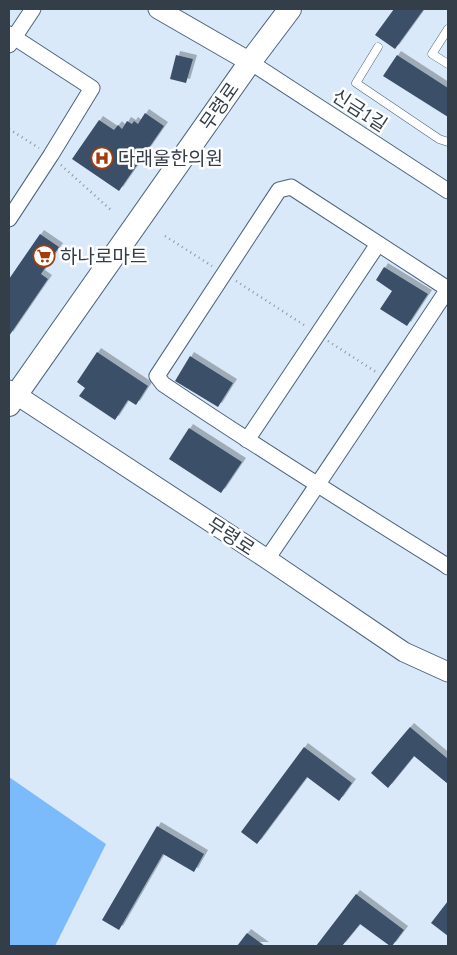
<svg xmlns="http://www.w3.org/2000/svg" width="457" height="955" font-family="'PT Sans Narrow','Noto Sans KR',sans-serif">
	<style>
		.forest { fill: #7bbbfc }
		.building { fill: #3a5067; filter: url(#shadow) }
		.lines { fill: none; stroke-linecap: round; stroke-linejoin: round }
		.service-casing { stroke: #4d647c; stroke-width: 9 }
		.minor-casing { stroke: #4d647c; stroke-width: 17 }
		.tertiary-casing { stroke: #4d647c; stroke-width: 21 }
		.secondary-casing { stroke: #4d647c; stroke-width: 24 }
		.path { stroke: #8997a5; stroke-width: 2.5; stroke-dasharray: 1 4; stroke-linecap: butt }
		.service { stroke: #fff; stroke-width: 8 }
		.minor { stroke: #fff; stroke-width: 15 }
		.tertiary { stroke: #fff; stroke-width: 19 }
		.secondary { stroke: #fff; stroke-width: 22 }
		.labels { text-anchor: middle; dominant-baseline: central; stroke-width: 5; stroke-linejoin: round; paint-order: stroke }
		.street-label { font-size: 19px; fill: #333e49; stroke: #fff }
		.poi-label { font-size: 19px; fill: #333e49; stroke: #fff; text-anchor: start }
	</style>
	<defs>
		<filter id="shadow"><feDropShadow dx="4" dy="-4" stdDeviation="0" flood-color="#0004"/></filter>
	</defs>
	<rect width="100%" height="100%" fill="#d9e9fa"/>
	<polygon class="forest" points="9,777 106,844 55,946 9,946"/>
	<g class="building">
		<polygon points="394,9 424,9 395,49 375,35"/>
		<polygon points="176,55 193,59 186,83 170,79"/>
		<polygon points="397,55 448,88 448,117 383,76"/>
		<polygon points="145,113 164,126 119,191 72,159 99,120 114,130 118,125 122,129 127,121 132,124 134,121 138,124"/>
		<polygon points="40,234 59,247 41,274 48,279 9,336 9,279"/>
		<polygon points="384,267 428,294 407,326 380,309 392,291 376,280"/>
		<polygon points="97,352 148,386 136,405 128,400 115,420 79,396 85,388 77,382"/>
		<polygon points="190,356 233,383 218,407 175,381"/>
		<polygon points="189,428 242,462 221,493 169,459"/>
		<polygon points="410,727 448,759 448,784 414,756 388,788 371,773"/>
		<polygon points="304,747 352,783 339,801 307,777 257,844 241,832"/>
		<polygon points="157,826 204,854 194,872 163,854 119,930 102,920"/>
		<polygon points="356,894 404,930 392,946 390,946 360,924 342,946 316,946"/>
		<polygon points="448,901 448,936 431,923"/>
		<polygon points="247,933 265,946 237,946"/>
	</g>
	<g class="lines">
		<g class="service-casing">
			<g id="service">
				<polyline points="448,29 432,54 448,64"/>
				<polyline points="378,47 356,83 439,139 448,142"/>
			</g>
		</g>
		<g class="minor-casing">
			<g id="minor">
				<polyline points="9,34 92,88 51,155 9,219"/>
				<polyline points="9,45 33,9"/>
				<polyline points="250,62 448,191"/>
				<polyline points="247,440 378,244"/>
				<path d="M267,559C328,470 388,379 448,289L291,187L279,190L157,376L163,384C255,446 349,505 444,564L448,567"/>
			</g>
		</g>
		<g class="tertiary-casing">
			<g id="tertiary">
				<polyline points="158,9 250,62"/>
				<polyline points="9,390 267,559 404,652 448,672"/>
			</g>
		</g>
		<g class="secondary-casing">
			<polyline id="secondary" points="9,405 250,62 290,9"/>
		</g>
		<g class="path">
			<polyline points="9,129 39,148"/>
			<polyline points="61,165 112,211"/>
			<polyline points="165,236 212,266"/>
			<polyline points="236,281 307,327"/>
			<polyline points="328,341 376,372"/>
		</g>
		<use href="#service" class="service"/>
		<use href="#minor" class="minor"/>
		<use href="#tertiary" class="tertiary"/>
		<use href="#secondary" class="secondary"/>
	</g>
	<defs>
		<g id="hospital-ring" transform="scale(1.125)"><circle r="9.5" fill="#fff" stroke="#a13c11" stroke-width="1.5"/><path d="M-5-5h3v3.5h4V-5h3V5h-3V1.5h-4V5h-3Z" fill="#a13c11"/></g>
		<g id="supermarket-ring" transform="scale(1.125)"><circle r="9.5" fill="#fff" stroke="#a13c11" stroke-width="1.5"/><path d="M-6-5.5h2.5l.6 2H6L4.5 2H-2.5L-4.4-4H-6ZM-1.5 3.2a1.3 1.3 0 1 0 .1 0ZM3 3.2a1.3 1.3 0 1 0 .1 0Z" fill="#a13c11"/></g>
	</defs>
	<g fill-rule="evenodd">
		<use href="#hospital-ring" x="102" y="158"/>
		<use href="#supermarket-ring" x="44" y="256"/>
	</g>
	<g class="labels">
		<g class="street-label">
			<text transform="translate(219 106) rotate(-55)">무령로</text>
			<text transform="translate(360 110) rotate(33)">신금1길</text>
			<text transform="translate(231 536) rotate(33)">무령로</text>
		</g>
		<g class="poi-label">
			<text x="118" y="158">다래울한의원</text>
			<text x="60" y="256">하나로마트</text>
		</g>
	</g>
	<rect width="457" height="955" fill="none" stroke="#333e49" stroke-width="20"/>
</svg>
